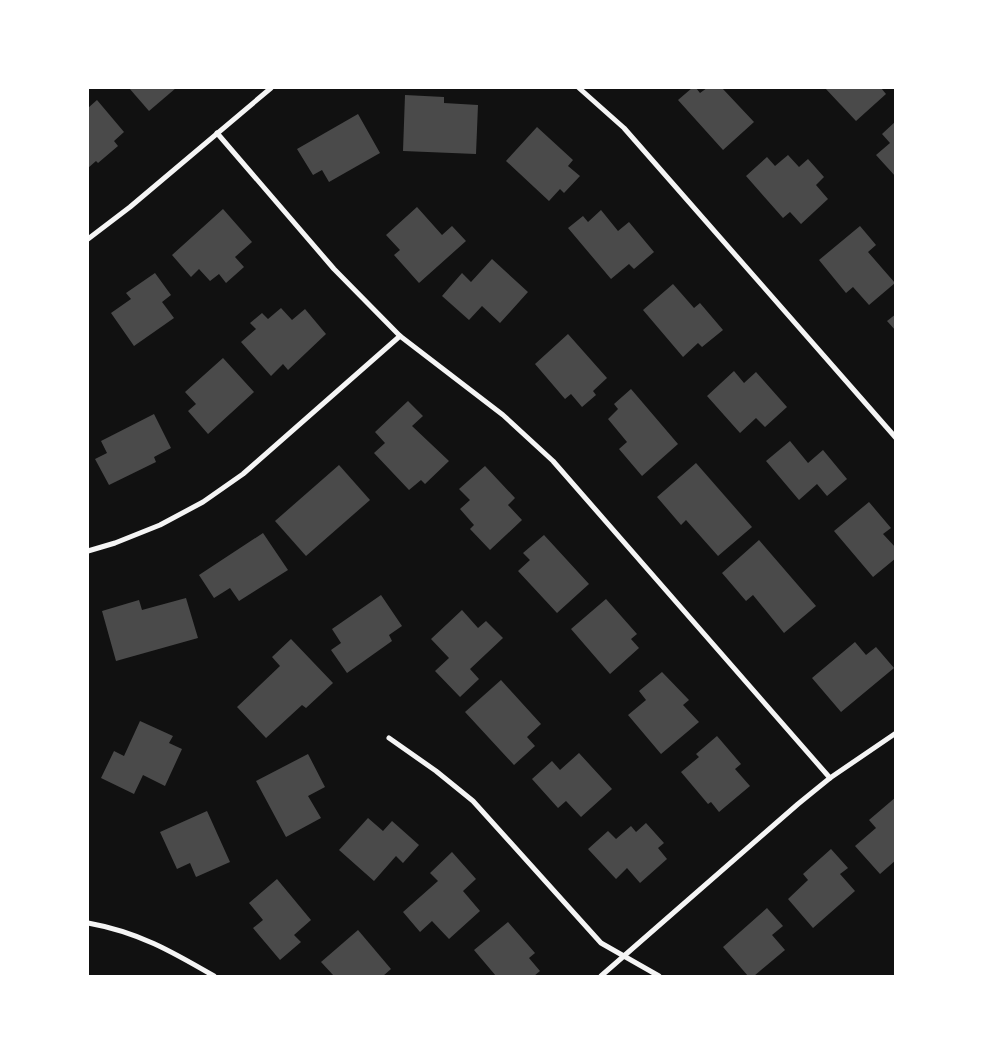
<svg xmlns="http://www.w3.org/2000/svg" width="983" height="1064" font-family="Manrope,sans-serif">
	<style>
		.building { fill: #4a4a4a }
		.lines { fill: none; stroke-linecap: round; stroke-linejoin: round }
		.minor { stroke: #f5f5f5; stroke-width: 5 }
	</style>
	<rect width="100%" height="100%" fill="#111"/>
	<g class="building">
		<polygon points="129,88 176,88 149,111"/>
		<polygon points="692,88 696,88 700,93 707,88 722,88 754,122 723,150 678,100"/>
		<polygon points="825,88 881,88 886,94 856,121"/>
		<polygon points="405,95 444,97 444,103 478,105 476,154 403,151"/>
		<polygon points="97,100 124,132 114,141 118,146 98,163 96,161 88,168 88,108"/>
		<polygon points="358,114 380,153 329,182 322,170 313,175 297,149"/>
		<polygon points="896,121 896,177 876,155 890,143 882,134"/>
		<polygon points="537,127 573,160 568,166 580,176 564,193 560,189 549,201 506,161"/>
		<polygon points="788,155 799,167 808,159 824,177 816,185 828,199 801,224 790,212 783,218 746,176 767,157 775,166"/>
		<polygon points="417,207 442,235 452,226 466,241 419,283 394,255 400,250 386,235"/>
		<polygon points="223,209 252,242 235,257 244,267 226,283 219,274 210,281 199,269 191,277 172,255"/>
		<polygon points="601,210 618,231 629,222 654,252 634,269 629,264 611,279 568,228 583,216 588,222"/>
		<polygon points="860,226 876,245 868,252 895,283 869,305 853,287 846,293 819,260"/>
		<polygon points="492,259 528,292 500,323 482,306 469,320 442,296 462,273 471,282"/>
		<polygon points="155,273 171,295 162,302 174,318 134,346 111,313 131,299 126,293"/>
		<polygon points="673,284 694,308 700,303 723,330 702,347 698,343 683,357 643,310"/>
		<polygon points="281,308 292,320 305,309 326,334 288,370 283,364 271,376 241,342 256,329 250,323 262,313 268,319"/>
		<polygon points="896,314 896,331 887,321"/>
		<polygon points="568,334 607,378 593,391 596,395 582,407 571,394 565,399 535,364"/>
		<polygon points="223,358 254,392 208,434 188,411 196,404 185,392"/>
		<polygon points="734,371 744,383 756,372 787,407 765,427 756,418 740,433 707,396"/>
		<polygon points="631,389 678,444 642,476 619,449 627,442 608,419 618,409 614,404"/>
		<polygon points="408,401 423,416 412,426 449,461 425,484 421,480 409,490 374,453 385,443 375,432"/>
		<polygon points="154,414 171,448 154,457 156,462 109,485 95,459 107,453 101,441"/>
		<polygon points="790,441 808,463 823,450 847,479 827,496 817,484 799,500 766,461"/>
		<polygon points="696,463 752,527 718,556 686,520 681,525 657,497"/>
		<polygon points="339,465 370,500 306,556 275,521"/>
		<polygon points="485,466 515,498 508,505 522,520 490,550 470,529 474,525 460,509 470,500 459,489"/>
		<polygon points="869,502 891,528 883,534 896,548 896,558 873,577 834,531"/>
		<polygon points="263,533 288,570 239,601 230,588 214,598 199,575"/>
		<polygon points="544,535 589,584 557,613 518,571 530,560 523,553"/>
		<polygon points="759,540 816,606 784,633 753,595 746,601 722,573"/>
		<polygon points="381,595 402,626 389,635 392,641 347,673 331,650 341,643 332,629"/>
		<polygon points="186,598 198,638 116,661 102,611 139,600 142,610"/>
		<polygon points="606,599 637,634 631,639 639,648 610,674 571,629"/>
		<polygon points="462,610 478,628 486,621 503,638 470,669 479,679 460,697 435,671 449,658 431,639"/>
		<polygon points="291,639 333,683 306,708 302,705 266,738 237,707 280,666 272,657"/>
		<polygon points="855,642 866,655 876,647 894,668 841,712 812,678"/>
		<polygon points="662,672 689,700 683,705 699,722 661,754 628,715 646,700 639,691"/>
		<polygon points="501,680 541,724 527,737 535,746 514,765 465,712"/>
		<polygon points="140,721 173,736 169,743 182,749 165,786 143,775 134,794 101,778 114,751 124,756"/>
		<polygon points="717,736 741,764 735,769 750,786 719,812 711,802 708,804 681,772 699,757 696,754"/>
		<polygon points="579,753 612,789 581,817 566,801 558,808 532,779 552,761 560,770"/>
		<polygon points="308,754 325,787 308,796 321,818 286,837 256,781"/>
		<polygon points="896,797 896,860 880,874 855,846 876,828 869,820"/>
		<polygon points="207,811 230,862 196,877 190,863 177,869 160,832"/>
		<polygon points="368,818 383,831 392,821 419,845 403,863 396,856 374,881 339,850"/>
		<polygon points="646,823 664,843 658,848 667,859 640,883 627,868 616,879 588,849 608,831 616,839 631,826 636,832"/>
		<polygon points="831,849 848,868 840,874 855,891 813,928 788,899 808,880 803,874"/>
		<polygon points="452,852 476,879 463,891 480,911 449,939 432,921 420,932 403,912 438,881 430,873"/>
		<polygon points="277,879 311,920 294,935 301,942 280,960 253,928 263,920 249,903"/>
		<polygon points="767,908 783,926 772,935 785,950 754,976 748,976 723,947"/>
		<polygon points="508,922 535,953 529,958 540,971 534,976 496,976 474,950"/>
		<polygon points="358,930 391,969 383,976 334,976 321,962"/>
	</g>
	<g class="lines">
		<g class="minor">
			<polyline points="579,88 624,128 896,438"/>
			<polyline points="217,133 334,269 400,336 503,415 553,461 830,778"/>
			<polyline points="88,239 130,207 271,88"/>
			<polyline points="88,551 115,543 160,525 203,502 243,474 400,336"/>
			<polyline points="389,738 436,771 473,801 601,943 659,976"/>
			<path d="M88,923C138,932 171,951 214,976"/>
			<polyline points="601,976 798,804 830,778 896,733"/>
		</g>
	</g>
	<rect width="983" height="1064" fill="none" stroke="#ffffff" stroke-width="178"/>
</svg>
